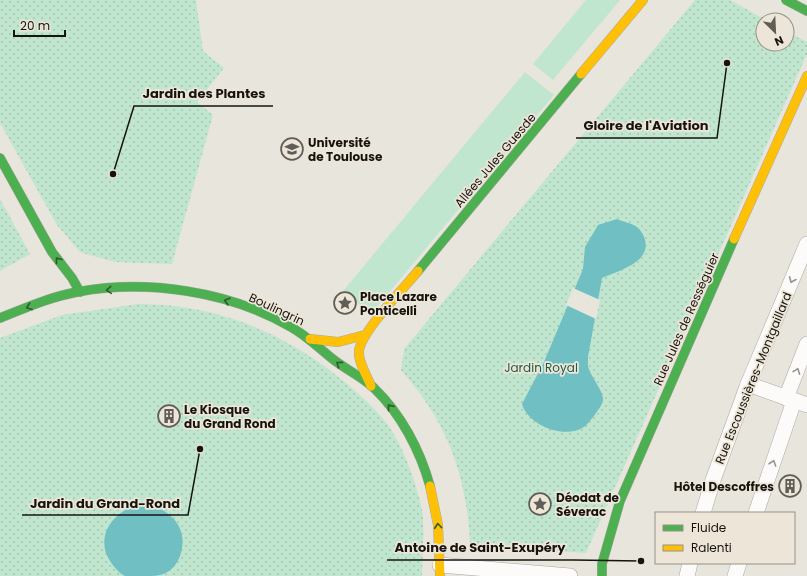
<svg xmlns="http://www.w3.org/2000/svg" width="807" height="576" font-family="Poppins,sans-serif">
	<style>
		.grass { fill: #c0e6d0 }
		.park { fill: url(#park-dots) }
		.water { fill: #70bfc2 }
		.pier { fill: #e8e5dd }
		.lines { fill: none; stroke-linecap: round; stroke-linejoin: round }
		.street-casing { stroke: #aaa7a2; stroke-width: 16 }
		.fast-casing { stroke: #aaa7a2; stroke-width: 10 }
		.slow-casing { stroke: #aaa7a2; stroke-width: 10 }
		.street { stroke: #fcfbfa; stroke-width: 15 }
		.fast { stroke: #4caf50; stroke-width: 9 }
		.slow { stroke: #ffc107; stroke-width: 9 }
		.oneway { stroke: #2f5a2d }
		.oneway2 { stroke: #959391 }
		.labels { text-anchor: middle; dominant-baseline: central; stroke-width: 3.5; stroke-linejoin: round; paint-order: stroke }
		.poi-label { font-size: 12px; font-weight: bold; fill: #171410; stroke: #ede6d8; text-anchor: start }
		.street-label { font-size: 12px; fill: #171410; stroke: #ede6d8 }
		.park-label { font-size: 12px; fill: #1a5c43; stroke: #ede6d8 }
		.leader { fill: none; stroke: #171410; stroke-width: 1.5 }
		.callout-dot { fill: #171410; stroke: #ede6d8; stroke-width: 1.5 }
		.callout-label { font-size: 13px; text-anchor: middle; font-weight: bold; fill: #171410; stroke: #ede6d8; stroke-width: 3.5; stroke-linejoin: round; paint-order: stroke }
	</style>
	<defs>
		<pattern id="park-dots" width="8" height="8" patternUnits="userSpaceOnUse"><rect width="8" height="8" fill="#c0e6d0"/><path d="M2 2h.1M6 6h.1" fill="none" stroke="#a4c4b2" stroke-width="1.8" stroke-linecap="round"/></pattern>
	</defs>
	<rect width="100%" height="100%" fill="#e8e5dd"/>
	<g class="grass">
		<polygon points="586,0 620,0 553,80 533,64"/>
		<polygon points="525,72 554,95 371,314 343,291"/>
	</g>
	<g class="park">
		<polygon points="0,0 196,0 203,51 224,68 197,102 213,115 172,264 115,262 86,254 80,252 57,225 0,123"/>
		<path d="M695,0H730L766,20H763V44H787V32L807,42V54L586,553L470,545C467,475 447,422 401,370L404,349Z"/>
		<polygon points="0,199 30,254 0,271"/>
		<path d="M139,304C217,304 286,333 346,383C362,397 380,412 392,431C406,454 416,483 422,510C425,525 422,559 422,576H0V338L62,315Z"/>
	</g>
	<g class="water">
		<path d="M617,219C623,222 632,223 637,227C641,230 644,236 645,240C651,263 617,271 602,278L588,357C588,360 588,363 588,366C590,376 604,391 603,400C602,406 597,411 594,416C590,420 588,424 584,427C564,440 528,425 522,404L544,362L583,269L585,247L598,225Z"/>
		<path d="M142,504C169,507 190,527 180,556C174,571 164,576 149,576C142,576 132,576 125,576C120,574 115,568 112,564C92,537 114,509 142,504Z"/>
	</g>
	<polygon class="pier" points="573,288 600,300 596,319 566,305"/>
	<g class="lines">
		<g class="street-casing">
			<g id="street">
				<polyline points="748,384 807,405"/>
				<polyline points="786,398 807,344"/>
				<polyline points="703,513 713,480 748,384 807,244"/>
				<polyline points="756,513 794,401"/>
				<polyline points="440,565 570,576"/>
				<polyline points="687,576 690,563"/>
				<polyline points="735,576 739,563"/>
			</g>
		</g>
		<g class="fast-casing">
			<g id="fast">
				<polyline points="786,0 807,11"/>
				<polyline points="0,158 52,252 72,278 80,292"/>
				<polyline points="418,271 581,74"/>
				<path d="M0,318C25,308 50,297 77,292C147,279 229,291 291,327C307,336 320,349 334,360C347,370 362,377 374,388C401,414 420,450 430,486"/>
				<polyline points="602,576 602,564 620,501 734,239"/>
			</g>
		</g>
		<g class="slow-casing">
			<g id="slow">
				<polyline points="581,74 643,0"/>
				<polyline points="734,239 807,76"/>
				<polyline points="310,339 338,342 365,335"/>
				<path d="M371,386C367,376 358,362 359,351C361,332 404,288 418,271"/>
				<polyline points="430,486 438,525 440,576"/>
			</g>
		</g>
		<use href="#street" class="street"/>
		<use href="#fast" class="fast"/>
		<use href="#slow" class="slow"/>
	</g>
	<defs><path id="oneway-chevron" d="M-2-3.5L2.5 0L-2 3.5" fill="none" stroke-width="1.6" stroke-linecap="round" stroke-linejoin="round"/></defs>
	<g class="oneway">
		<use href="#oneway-chevron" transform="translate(58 260) rotate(-128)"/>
		<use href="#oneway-chevron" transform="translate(109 290) rotate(176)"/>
		<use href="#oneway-chevron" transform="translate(227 301) rotate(-164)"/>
		<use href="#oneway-chevron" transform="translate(29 307) rotate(160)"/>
		<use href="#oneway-chevron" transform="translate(339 364) rotate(-144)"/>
		<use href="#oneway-chevron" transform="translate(390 407) rotate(-129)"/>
		<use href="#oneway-chevron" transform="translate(438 526) rotate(-95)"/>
	</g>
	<g class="oneway2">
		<use href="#oneway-chevron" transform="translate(792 280) rotate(113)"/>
		<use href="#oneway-chevron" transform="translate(797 371) rotate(-69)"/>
		<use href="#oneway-chevron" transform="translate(773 463) rotate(-71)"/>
	</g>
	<defs>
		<g id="university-ring" transform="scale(1.15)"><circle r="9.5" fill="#ede6d8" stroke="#605d58" stroke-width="1.5"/><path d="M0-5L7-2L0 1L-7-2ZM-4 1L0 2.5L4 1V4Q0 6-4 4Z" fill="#605d58"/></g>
		<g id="sight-ring" transform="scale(1.15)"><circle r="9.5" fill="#ede6d8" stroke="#605d58" stroke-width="1.5"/><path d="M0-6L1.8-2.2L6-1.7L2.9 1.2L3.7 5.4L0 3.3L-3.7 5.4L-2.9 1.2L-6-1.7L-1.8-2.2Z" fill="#605d58"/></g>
		<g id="building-ring" transform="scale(1.15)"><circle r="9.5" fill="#ede6d8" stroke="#605d58" stroke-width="1.5"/><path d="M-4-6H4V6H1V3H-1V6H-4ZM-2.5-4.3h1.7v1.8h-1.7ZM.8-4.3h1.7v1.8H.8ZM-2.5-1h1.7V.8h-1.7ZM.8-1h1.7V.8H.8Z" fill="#605d58"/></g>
	</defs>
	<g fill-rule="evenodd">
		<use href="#university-ring" x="292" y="149"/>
		<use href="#sight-ring" x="345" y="303"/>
		<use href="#building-ring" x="169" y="416"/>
		<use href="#building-ring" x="790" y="486"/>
		<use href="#sight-ring" x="540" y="504"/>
	</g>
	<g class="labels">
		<g class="poi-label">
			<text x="308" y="142">Université<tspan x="308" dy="14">de Toulouse</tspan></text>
			<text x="360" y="296">Place Lazare<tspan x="360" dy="14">Ponticelli</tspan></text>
			<text x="184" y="409">Le Kiosque<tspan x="184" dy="14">du Grand Rond</tspan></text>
			<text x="774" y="486" text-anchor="end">Hôtel Descoffres</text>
			<text x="556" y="497">Déodat de<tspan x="556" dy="14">Séverac</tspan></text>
		</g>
		<g class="street-label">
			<text transform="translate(495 160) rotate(-50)">Allées Jules Guesde</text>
			<text transform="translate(277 309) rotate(25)">Boulingrin</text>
			<text transform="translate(686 319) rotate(-66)">Rue Jules de Rességuier</text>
			<text transform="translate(753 378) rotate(-68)">Rue Escoussières-Montgaillard</text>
		</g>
		<g class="park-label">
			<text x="541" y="367">Jardin Royal</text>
		</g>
	</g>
	<path class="leader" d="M113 174L134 106H273M727 63L717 138H576M200 449L188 515H22M641 561L574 560H387"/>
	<g class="callout-dot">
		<circle cx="113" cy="174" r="4"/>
		<circle cx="727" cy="63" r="4"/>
		<circle cx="200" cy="449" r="4"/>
		<circle cx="641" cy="561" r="4"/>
	</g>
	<g class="callout-label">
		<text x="204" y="98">Jardin des Plantes</text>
		<text x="646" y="130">Gloire de l'Aviation</text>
		<text x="105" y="508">Jardin du Grand-Rond</text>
		<text x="480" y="552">Antoine de Saint-Exupéry</text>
	</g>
	<rect x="655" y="512" width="140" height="52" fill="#ede6d8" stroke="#979288"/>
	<rect x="663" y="525" width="20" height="6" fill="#4caf50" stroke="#979288"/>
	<text x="691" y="532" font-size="12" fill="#171410">Fluide</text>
	<rect x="663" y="545" width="20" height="6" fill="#ffc107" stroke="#979288"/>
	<text x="691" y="552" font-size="12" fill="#171410">Ralenti</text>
	<g transform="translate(775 32) rotate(156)"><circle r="19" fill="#ede6d8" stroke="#979288"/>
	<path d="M0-3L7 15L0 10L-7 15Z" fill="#605d58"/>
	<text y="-6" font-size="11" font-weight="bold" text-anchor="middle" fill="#171410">N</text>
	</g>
	<path d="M14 30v6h51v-6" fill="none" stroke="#171410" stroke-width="2"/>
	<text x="20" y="30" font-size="12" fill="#171410" stroke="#ede6d8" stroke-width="3" paint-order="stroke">20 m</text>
</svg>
